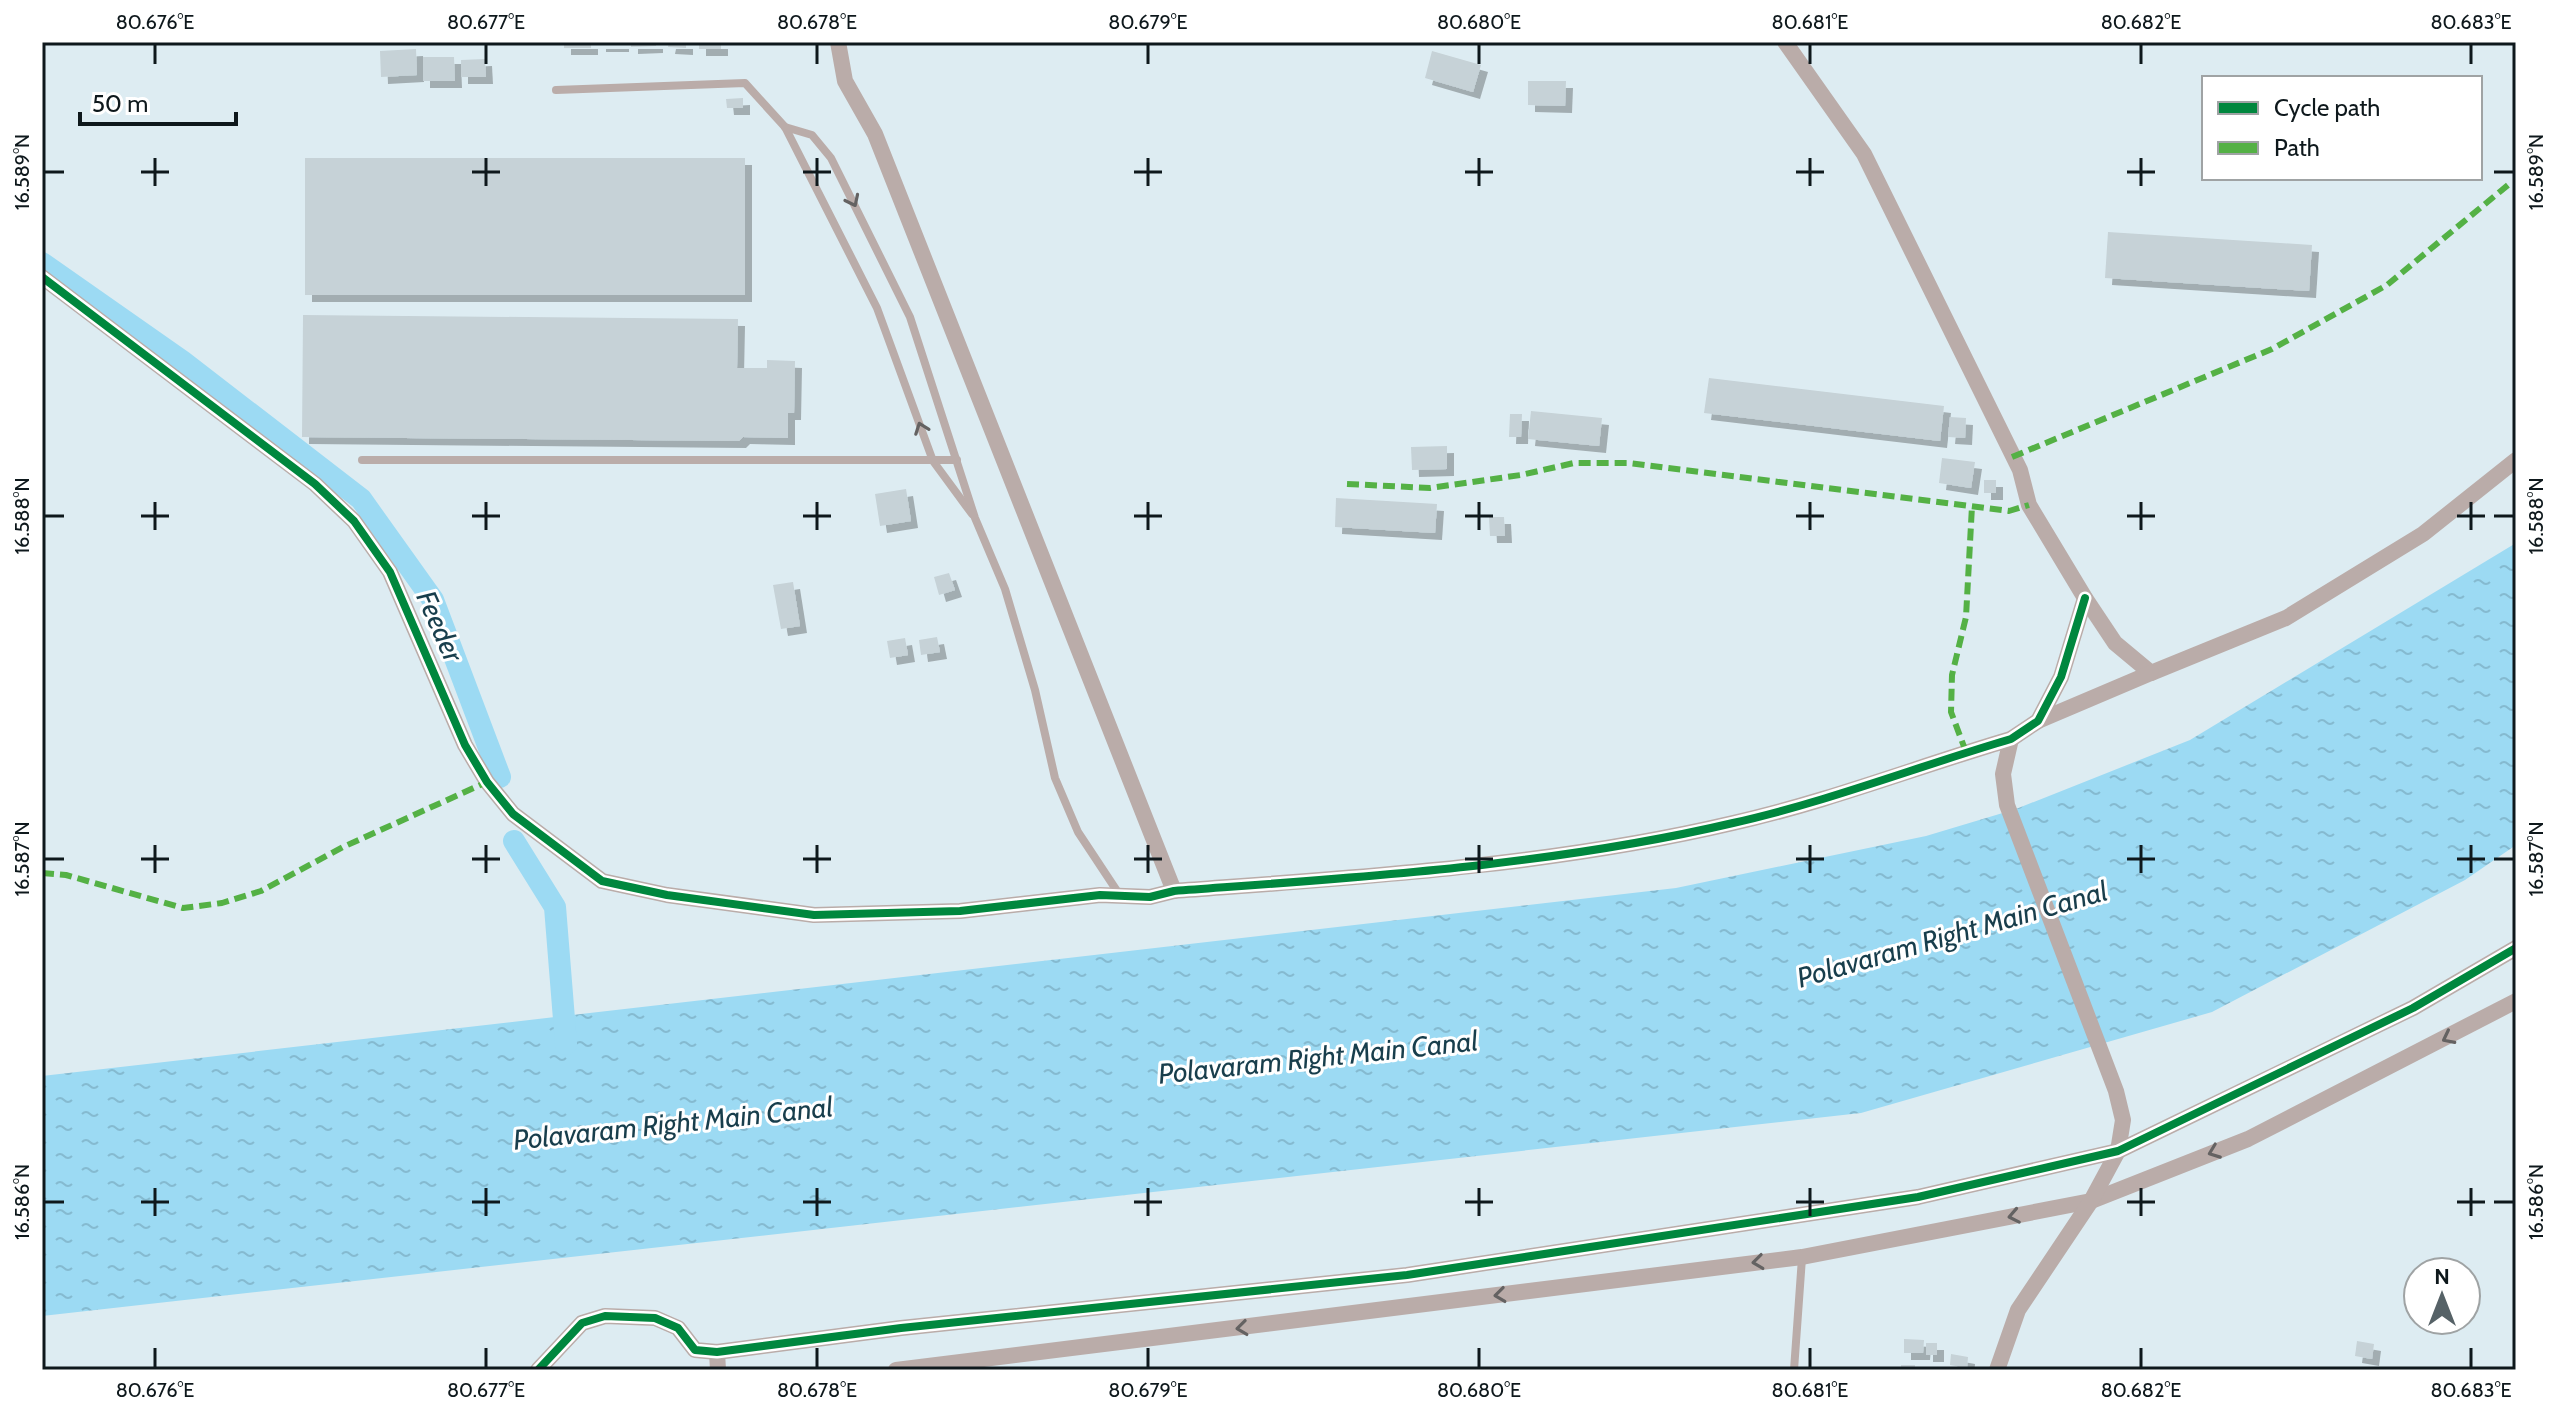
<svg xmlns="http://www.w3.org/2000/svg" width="2558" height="1412" font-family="Cabin,sans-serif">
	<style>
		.water { fill: url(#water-ripples) }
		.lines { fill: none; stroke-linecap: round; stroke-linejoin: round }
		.canal { stroke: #9cdaf3; stroke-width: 22 }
		.building { fill: #c6d2d7; filter: url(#shadow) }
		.lane { stroke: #baaca9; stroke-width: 8 }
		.street { stroke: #baaca9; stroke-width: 16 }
		.quiet { stroke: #54b145; stroke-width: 6; stroke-dasharray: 12 6; stroke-linecap: butt }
		.cycleway-casing { stroke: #fff; stroke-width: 13 }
		.cycleway { stroke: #00873e; stroke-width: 8 }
		.oneway { stroke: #646262 }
		.ticks { fill: none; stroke: #0e181c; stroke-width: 3 }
		.labels { text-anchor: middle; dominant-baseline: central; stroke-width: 6; stroke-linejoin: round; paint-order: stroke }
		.water-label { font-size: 28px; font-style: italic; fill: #183e4c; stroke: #fff }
		.neatline { fill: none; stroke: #0e181c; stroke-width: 3 }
		.ticks-label { font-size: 20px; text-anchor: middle; fill: #0e181c }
	</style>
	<defs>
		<pattern id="water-ripples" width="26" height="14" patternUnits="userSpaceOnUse" patternTransform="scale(2)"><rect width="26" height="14" fill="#9cdaf3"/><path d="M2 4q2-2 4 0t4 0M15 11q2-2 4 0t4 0" fill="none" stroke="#85bad0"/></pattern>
		<filter id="shadow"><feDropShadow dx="7" dy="7" stdDeviation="0" flood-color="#0004"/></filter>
	</defs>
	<rect width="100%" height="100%" fill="#ddecf2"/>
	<polygon class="water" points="2516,543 2516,845 2465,880 2212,1012 1861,1113 42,1316 42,1076 1676,888 1926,836 2016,809 2190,740"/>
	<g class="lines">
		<g class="canal">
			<polyline points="42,263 182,361 361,499 433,600 500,777"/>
			<polyline points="514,841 555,907 566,1044"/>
		</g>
	</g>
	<g class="building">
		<rect x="564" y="42" width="27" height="6"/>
		<rect x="599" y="42" width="23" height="3"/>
		<polygon points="631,42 656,42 656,46 631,47"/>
		<polygon points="669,42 686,42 686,48 668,47"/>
		<rect x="699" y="42" width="22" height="7"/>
		<polygon points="416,49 417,75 381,77 380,51"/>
		<polygon points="1432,51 1481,65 1473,92 1425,78"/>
		<polygon points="423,57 454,57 455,81 423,81"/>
		<polygon points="485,59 486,77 461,77 461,60"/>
		<polygon points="1528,81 1566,81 1565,106 1528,105"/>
		<polygon points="743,98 743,108 727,108 726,99"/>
		<rect x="305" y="158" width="440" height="137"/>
		<polygon points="2108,232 2312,245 2309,291 2105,278"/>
		<polygon points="303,315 738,319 737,368 767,368 767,360 795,361 794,413 788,413 788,438 743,437 739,441 302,437"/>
		<polygon points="1709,378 1944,406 1940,441 1704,413"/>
		<polygon points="1531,411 1602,418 1599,446 1528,439"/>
		<polygon points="1510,414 1522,414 1521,437 1509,437"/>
		<polygon points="1950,417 1966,418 1965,438 1948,437"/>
		<polygon points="1447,446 1447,469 1412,470 1411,447"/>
		<polygon points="1942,458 1975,462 1971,488 1939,483"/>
		<rect x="1984" y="480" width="12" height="13"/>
		<polygon points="906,489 911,521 880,526 875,494"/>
		<polygon points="1336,498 1437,504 1435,533 1335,527"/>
		<polygon points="1489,517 1504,517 1505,536 1490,536"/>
		<polygon points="949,573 955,590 939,595 934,577"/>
		<polygon points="793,582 800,626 781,629 773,585"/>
		<polygon points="937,637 940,652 921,655 919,640"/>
		<polygon points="905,638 908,655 890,658 887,641"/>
		<polygon points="1904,1339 1924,1340 1923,1353 1904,1353"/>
		<polygon points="2357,1341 2374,1344 2372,1359 2355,1356"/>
		<rect x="1926" y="1343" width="11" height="12"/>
		<polygon points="1951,1354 1968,1357 1967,1368 1950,1365"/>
		<rect x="1901" y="1365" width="14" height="5"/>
	</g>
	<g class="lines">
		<g class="lane">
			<polyline points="556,90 745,83 785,127 877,308 933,461 972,514"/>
			<polyline points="785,127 812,135 831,158 910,317 975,518 1005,589 1035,690 1055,778 1078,832 1121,897"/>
			<polyline points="362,460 957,460"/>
			<polyline points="1794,1370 1802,1258"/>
		</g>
		<g class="street">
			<polyline points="838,42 845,81 875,134 1174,891"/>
			<polyline points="1785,42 1864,154 2020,470 2029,505 2085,598 2115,643 2151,673 2286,618 2423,534 2516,460"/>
			<path d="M42,277L315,484L354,521L390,572L465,745L487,782L513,814L602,881L667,895L814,915L960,911L1100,895L1150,897L1174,891C1361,877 1550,866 1733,823C1827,802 1919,766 2011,739L2038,721L2061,677L2085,598"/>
			<polyline points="2038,721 2151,673"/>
			<polyline points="717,1352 718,1370"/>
			<polyline points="538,1370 582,1323 605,1316 655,1318 678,1328 695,1350 717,1352 901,1328 1407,1275 1918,1197 2118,1151 2413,1008 2516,948"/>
			<polyline points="896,1370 1802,1257 2091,1201 2248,1139 2516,1001"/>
			<polyline points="1997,1370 2018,1310 2091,1201 2118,1151 2123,1120 2116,1091 2007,805 2003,774 2011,739"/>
		</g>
		<g class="quiet">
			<polyline points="2012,457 2272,349 2387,285 2508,185"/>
			<polyline points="1347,484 1430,488 1521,475 1574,463 1628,463 2009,511 2029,505"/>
			<polyline points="1966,752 1951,712 1952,675 1966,617 1972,506"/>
			<polyline points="42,873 66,875 183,908 222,903 261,891 343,847 487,782"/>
		</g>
		<g class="cycleway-casing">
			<g id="cycleway">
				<path d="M42,277L315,484L354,521L390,572L465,745L487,782L513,814L602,881L667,895L814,915L960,911L1100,895L1150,897L1174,891C1361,877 1550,866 1733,823C1827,802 1919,766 2011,739L2038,721L2061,677L2085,598"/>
				<polyline points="538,1370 582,1323 605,1316 655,1318 678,1328 695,1350 717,1352 901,1328 1407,1275 1918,1197 2118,1151 2413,1008 2516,948"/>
			</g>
		</g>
		<use href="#cycleway" class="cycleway"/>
	</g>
	<defs><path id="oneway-chevron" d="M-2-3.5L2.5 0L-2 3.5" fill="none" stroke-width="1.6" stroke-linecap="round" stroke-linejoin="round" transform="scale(2)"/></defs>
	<g class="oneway">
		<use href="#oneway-chevron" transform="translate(853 201) rotate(64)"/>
		<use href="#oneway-chevron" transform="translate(921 428) rotate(-110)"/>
		<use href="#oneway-chevron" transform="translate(2448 1038) rotate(153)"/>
		<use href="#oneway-chevron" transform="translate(2214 1152) rotate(159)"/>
		<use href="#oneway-chevron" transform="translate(2014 1216) rotate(169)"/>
		<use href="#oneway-chevron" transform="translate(1758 1262) rotate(173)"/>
		<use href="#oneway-chevron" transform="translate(1500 1295) rotate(173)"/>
		<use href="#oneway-chevron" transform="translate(1242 1328) rotate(173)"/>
	</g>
	<path class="ticks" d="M155,44V64M486,44V64M817,44V64M1148,44V64M1479,44V64M1810,44V64M2141,44V64M2471,44V64M155,158V186M486,158V186M817,158V186M1148,158V186M1479,158V186M1810,158V186M2141,158V186M44,172H64M141,172H169M472,172H500M803,172H831M1134,172H1162M1465,172H1493M1796,172H1824M2127,172H2155M2494,172H2514M155,502V530M486,502V530M817,502V530M1148,502V530M1479,502V530M1810,502V530M2141,502V530M2471,502V530M44,516H64M141,516H169M472,516H500M803,516H831M1134,516H1162M1465,516H1493M1796,516H1824M2127,516H2155M2457,516H2485M2494,516H2514M155,845V873M486,845V873M817,845V873M1148,845V873M1479,845V873M1810,845V873M2141,845V873M2471,845V873M44,859H64M141,859H169M472,859H500M803,859H831M1134,859H1162M1465,859H1493M1796,859H1824M2127,859H2155M2457,859H2485M2494,859H2514M155,1188V1216M486,1188V1216M817,1188V1216M1148,1188V1216M1479,1188V1216M1810,1188V1216M2141,1188V1216M2471,1188V1216M44,1202H64M141,1202H169M472,1202H500M803,1202H831M1134,1202H1162M1465,1202H1493M1796,1202H1824M2127,1202H2155M2457,1202H2485M2494,1202H2514M155,1348V1368M486,1348V1368M817,1348V1368M1148,1348V1368M1479,1348V1368M1810,1348V1368M2141,1348V1368M2471,1348V1368"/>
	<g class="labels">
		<g class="water-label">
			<text transform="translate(440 626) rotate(66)">Feeder</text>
			<text transform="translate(1952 934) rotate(-16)">Polavaram Right Main Canal</text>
			<text transform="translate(1318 1057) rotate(-6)">Polavaram Right Main Canal</text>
			<text transform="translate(673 1123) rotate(-6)">Polavaram Right Main Canal</text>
		</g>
	</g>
	<rect width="2558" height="1412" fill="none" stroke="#ffffff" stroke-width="88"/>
	<rect x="2202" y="76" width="280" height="104" fill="#ffffff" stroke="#9fa3a4" stroke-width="2"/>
	<rect x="2218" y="102" width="40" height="12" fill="#00873e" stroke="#9fa3a4" stroke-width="2"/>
	<text x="2274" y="116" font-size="24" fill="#0e181c">Cycle path</text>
	<rect x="2218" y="142" width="40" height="12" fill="#54b145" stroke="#9fa3a4" stroke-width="2"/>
	<text x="2274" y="156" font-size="24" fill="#0e181c">Path</text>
	<g transform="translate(2442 1296)"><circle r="38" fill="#ffffff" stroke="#9fa3a4" stroke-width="2"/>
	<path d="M0-6L14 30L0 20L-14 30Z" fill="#566267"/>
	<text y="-12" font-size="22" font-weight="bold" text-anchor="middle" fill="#0e181c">N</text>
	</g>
	<path d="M80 112v12h156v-12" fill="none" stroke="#0e181c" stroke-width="4"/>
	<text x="92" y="112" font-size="24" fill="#0e181c" stroke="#ffffff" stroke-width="6" paint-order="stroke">50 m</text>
	<rect x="44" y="44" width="2470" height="1324" class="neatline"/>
	<g class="ticks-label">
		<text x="155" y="29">80.676°E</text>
		<text x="486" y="29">80.677°E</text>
		<text x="817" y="29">80.678°E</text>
		<text x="1148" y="29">80.679°E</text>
		<text x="1479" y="29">80.680°E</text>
		<text x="1810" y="29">80.681°E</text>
		<text x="2141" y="29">80.682°E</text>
		<text x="2471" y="29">80.683°E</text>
		<text transform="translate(22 172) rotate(-90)" y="7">16.589°N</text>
		<text transform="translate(2536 172) rotate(-90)" y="7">16.589°N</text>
		<text transform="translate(22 516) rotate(-90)" y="7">16.588°N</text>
		<text transform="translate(2536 516) rotate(-90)" y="7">16.588°N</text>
		<text transform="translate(22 859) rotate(-90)" y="7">16.587°N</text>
		<text transform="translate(2536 859) rotate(-90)" y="7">16.587°N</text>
		<text transform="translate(22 1202) rotate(-90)" y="7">16.586°N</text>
		<text transform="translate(2536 1202) rotate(-90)" y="7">16.586°N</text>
		<text x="155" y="1397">80.676°E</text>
		<text x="486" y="1397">80.677°E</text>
		<text x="817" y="1397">80.678°E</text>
		<text x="1148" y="1397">80.679°E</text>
		<text x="1479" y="1397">80.680°E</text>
		<text x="1810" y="1397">80.681°E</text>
		<text x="2141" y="1397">80.682°E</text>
		<text x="2471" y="1397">80.683°E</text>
	</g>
</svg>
